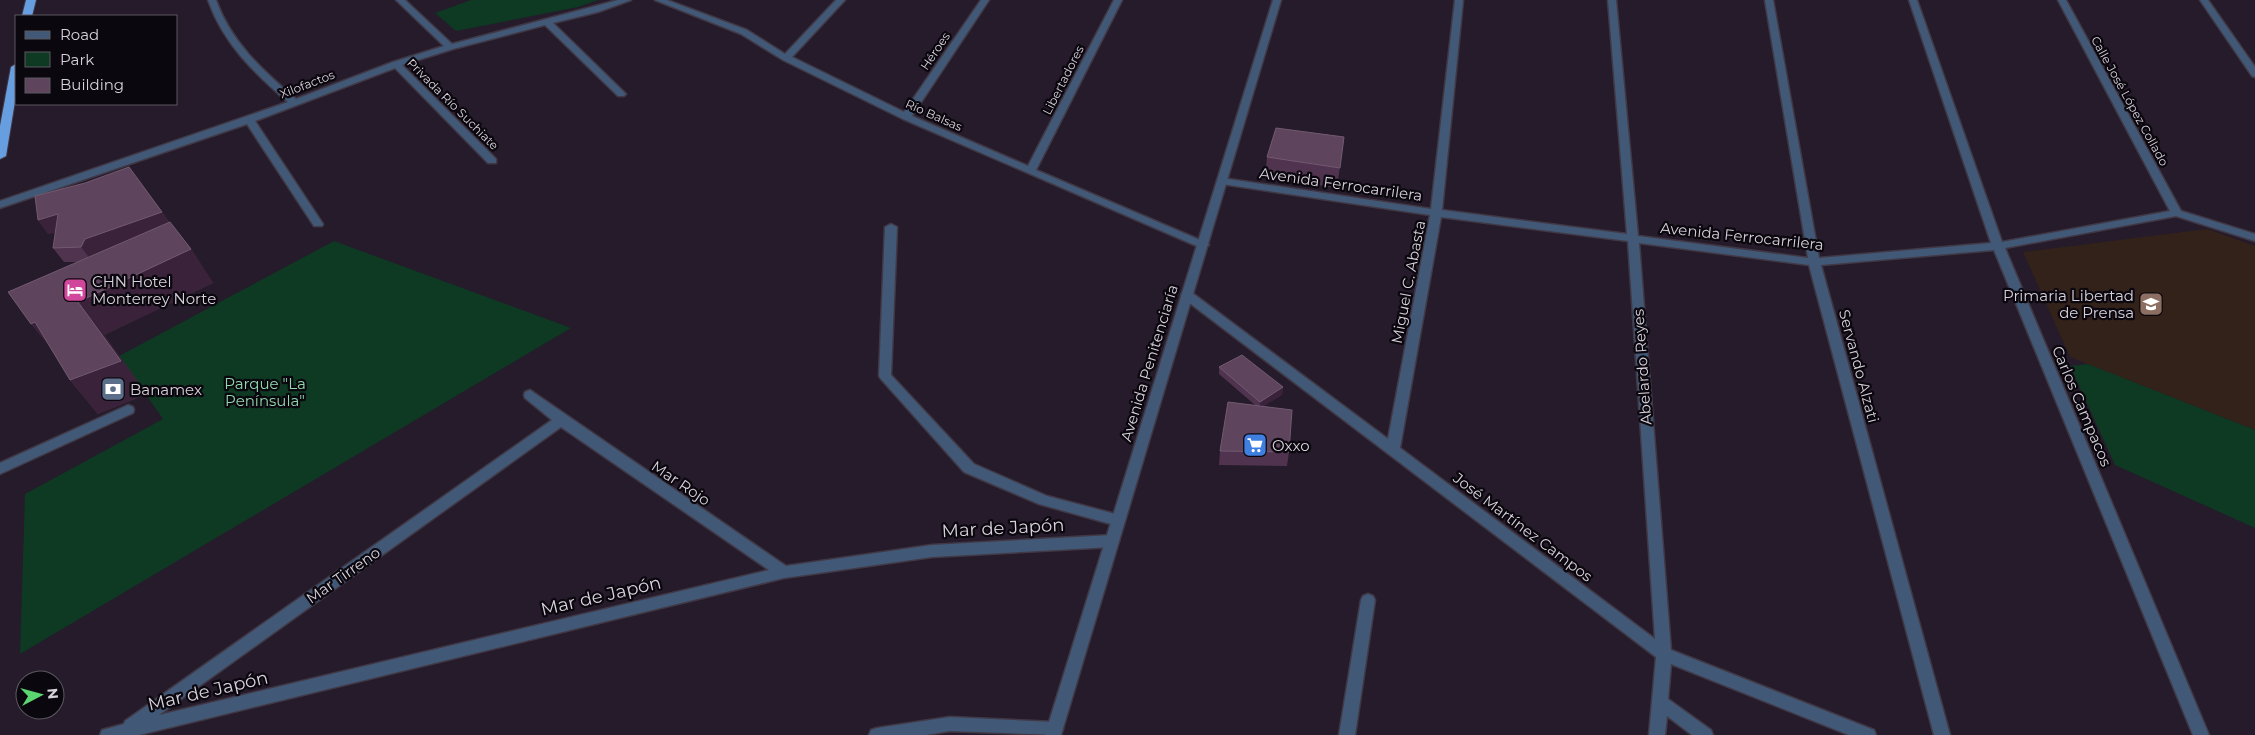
<svg xmlns="http://www.w3.org/2000/svg" width="2255" height="735" font-family="Montserrat,sans-serif">
	<style>
		.education { fill: #33221a }
		.green { fill: #0e3923 }
		.lines { fill: none; stroke-linecap: round; stroke-linejoin: round }
		.service-casing { stroke: #413846; stroke-width: 3 }
		.minor-casing { stroke: #413846; stroke-width: 3 }
		.tertiary-casing { stroke: #413846; stroke-width: 3 }
		.trunk-casing { stroke: #413846; stroke-width: 2 }
		.service { fill: #415976; fill-rule: evenodd }
		.minor { fill: #415976; fill-rule: evenodd }
		.tertiary { fill: #415976; fill-rule: evenodd }
		.trunk { fill: #679ee0; fill-rule: evenodd }
		.wall { fill: #50334f; fill-rule: evenodd }
		.shaded-wall { fill: #39223a }
		.building { fill: #5f445e; stroke: #725a71 }
		.labels { text-anchor: middle; dominant-baseline: central; stroke-width: 4.5; stroke-linejoin: round; paint-order: stroke }
		.far-street-label { font-size: 12px; fill: #d7d1db; stroke: #0b070e }
		.street-label { font-size: 15px; fill: #d7d1db; stroke: #0b070e }
		.poi-label { font-size: 15px; fill: #d7d1db; stroke: #0b070e; text-anchor: start }
		.park-label { font-size: 15px; fill: #92d9ae; stroke: #0b070e }
		.near-street-label { font-size: 18px; fill: #d7d1db; stroke: #0b070e }
	</style>
	<rect width="100%" height="100%" fill="#251b2a"/>
	<polygon class="education" points="2207,229 2255,246 2255,430 2070,357 2023,252"/>
	<g class="green">
		<polygon points="471,0 598,0 578,7 456,31 435,13"/>
		<polygon points="334,241 571,328 20,654 25,494 163,419 119,356"/>
		<polygon points="2088,364 2255,430 2255,528 2115,465 2070,366"/>
	</g>
	<g class="lines">
		<g class="service-casing">
			<g id="service">
				<polygon points="891,224 897,227 891,375 974,464 1047,496 1123,516 1125,520 1123,524 1118,526 1039,504 964,472 881,379 879,376 885,227"/>
				<polygon points="128,405 133,407 134,410 133,413 0,474 0,463"/>
			</g>
		</g>
		<g class="minor-casing">
			<g id="minor">
				<path d="M208,0H216C231,42 262,70 296,99L393,62L444,46L396,0H405L452,44L618,0H631L598,12L553,23L626,94L624,96H618L545,25L453,49L402,65L496,159V163H488L395,68L255,121L323,224L322,226H314L247,124L0,208V201L288,102C254,73 223,43 208,0Z"/>
				<polygon points="655,0 667,0 747,30 785,54 836,0 845,0 792,57 904,112 981,0 989,0 912,116 1028,166 1114,0 1122,0 1036,170 1207,243 1209,245 1203,248 1199,247 903,119 783,60 741,34"/>
				<path d="M1455,0H1463L1442,210L1627,234L1608,0H1616L1638,236L1808,258L1765,0H1773L1819,258L1991,243L1909,0H1917L2002,242L2170,211L2058,0H2066L2181,211L2255,234V241L2176,216L2005,248L2209,735H2193L1994,250L1821,265L1950,735H1934L1809,265L1639,243L1671,650L1874,730L1876,735H1849L1671,664L1668,699L1711,730L1713,735H1692L1667,716L1665,735H1649L1656,657L1183,298L1181,295L1183,292H1191L1388,439L1430,215L1222,184L1217,181L1222,178L1431,209ZM1441,217L1628,241L1655,639L1400,448Z"/>
				<polygon points="2200,0 2208,0 2255,67 2255,77 2252,76"/>
				<path d="M530,390L786,566L932,545L1112,535L1117,537L1119,541L1117,545L1112,547L932,557L784,578L139,735H100L102,730L124,724L125,721L552,420L525,398L524,395L525,392ZM561,427L769,570L159,715Z"/>
				<polygon points="1368,594 1373,596 1375,600 1355,735 1339,735 1361,600 1363,596"/>
				<polygon points="950,717 1055,722 1061,724 1063,729 1059,735 950,731 926,735 869,735 871,730 877,728"/>
			</g>
		</g>
		<g class="tertiary-casing">
			<polygon id="tertiary" points="1273,0 1281,0 1061,735 1045,735"/>
		</g>
		<g class="trunk-casing">
			<g id="trunk">
				<polygon points="26,0 36,0 32,16 22,16"/>
				<polygon points="16,64 16,95 6,156 0,159 0,126 11,67"/>
			</g>
		</g>
		<use href="#service" class="service"/>
		<use href="#minor" class="minor"/>
		<use href="#tertiary" class="tertiary"/>
		<use href="#trunk" class="trunk"/>
	</g>
	<g class="wall">
		<polygon points="1344,137 1337,188 1265,177 1267,157"/>
		<path d="M162,212L169,222L191,249L213,283L104,335L147,394L98,414L70,380L48,344L31,324L78,262H64L53,248L56,232L48,234L38,220ZM111,247L95,254V253Z"/>
		<polygon points="1219,367 1283,387 1282,395 1263,406 1289,452 1287,466 1219,465 1220,451 1255,405 1219,374"/>
	</g>
	<g class="shaded-wall">
		<polygon points="162,212 171,226 95,253 92,261 81,247 85,239"/>
		<polygon points="58,214 69,228 48,234 38,220"/>
		<polygon points="191,249 213,283 104,335 147,394 98,414 70,380 78,302"/>
		<polygon points="35,322 59,357 31,324"/>
		<polygon points="1283,387 1282,395 1259,409 1260,402"/>
	</g>
	<g class="building">
		<polygon points="1276,128 1344,137 1340,168 1267,157"/>
		<polygon points="129,167 162,212 85,239 81,247 53,248 58,214 38,220 35,196 85,183"/>
		<polygon points="170,222 191,249 78,302 121,361 70,380 35,322 31,324 8,292"/>
		<polygon points="1242,355 1283,387 1260,402 1219,367"/>
		<polygon points="1228,402 1292,410 1289,452 1220,451"/>
	</g>
	<defs>
		<g id="hotel-square" transform="scale(1.25)"><rect x="-9" y="-9" width="18" height="18" rx="4" fill="#d1479c" stroke="#0b070e"/><path d="M-6-4.5h1.5V1H6V5H4.5V3h-9V5H-6ZM-4 0a1.8 1.8 0 1 1 3.6 0ZM.5 0V-2.5h3Q6-2.5 6 0Z" fill="#fff"/></g>
		<g id="school-square" transform="scale(1.25)"><rect x="-9" y="-9" width="18" height="18" rx="4" fill="#8d6e63" stroke="#0b070e"/><path d="M0-5L7-2L0 1L-7-2ZM-4 1L0 2.5L4 1V4Q0 6-4 4Z" fill="#fff"/></g>
		<g id="bank-square" transform="scale(1.25)"><rect x="-9" y="-9" width="18" height="18" rx="4" fill="#5c6f8a" stroke="#0b070e"/><path d="M-6-4H6V4H-6ZM0-2.3a2.3 2.3 0 1 0 0 4.6a2.3 2.3 0 1 0 0-4.6Z" fill="#fff"/></g>
		<g id="supermarket-square" transform="scale(1.25)"><rect x="-9" y="-9" width="18" height="18" rx="4" fill="#3f7fe0" stroke="#0b070e"/><path d="M-6-5.5h2.5l.6 2H6L4.5 2H-2.5L-4.4-4H-6ZM-1.5 3.2a1.3 1.3 0 1 0 .1 0ZM3 3.2a1.3 1.3 0 1 0 .1 0Z" fill="#fff"/></g>
	</defs>
	<g fill-rule="evenodd">
		<use href="#hotel-square" x="75" y="290"/>
		<use href="#school-square" x="2151" y="304"/>
		<use href="#bank-square" x="113" y="389"/>
		<use href="#supermarket-square" x="1255" y="445"/>
	</g>
	<g class="labels">
		<g class="far-street-label">
			<text transform="translate(935 51) rotate(-56)">Héroes</text>
			<text transform="translate(1063 80) rotate(-63)">Libertadores</text>
			<text transform="translate(307 84) rotate(-21)">Xilofactos</text>
			<text transform="translate(2130 101) rotate(61)">Calle José López Collado</text>
			<text transform="translate(453 104) rotate(45)">Privada Río Suchiate</text>
			<text transform="translate(934 115) rotate(24)">Río Balsas</text>
		</g>
		<g class="street-label">
			<text transform="translate(1341 184) rotate(8)">Avenida Ferrocarrilera</text>
			<text transform="translate(1742 236) rotate(6)">Avenida Ferrocarrilera</text>
			<text transform="translate(1408 282) rotate(-79)">Miguel C. Abasta</text>
			<text transform="translate(1149 363) rotate(-73)">Avenida Penitenciaría</text>
			<text transform="translate(1859 366) rotate(75)">Servando Alzati</text>
			<text transform="translate(1642 367) rotate(-94)">Abelardo Reyes</text>
			<text transform="translate(2082 406) rotate(67)">Carlos Campacos</text>
			<text transform="translate(681 483) rotate(34)">Mar Rojo</text>
			<text transform="translate(1523 527) rotate(37)">José Martínez Campos</text>
			<text transform="translate(343 575) rotate(-35)">Mar Tirreno</text>
		</g>
		<g class="poi-label">
			<text x="92" y="281">CHN Hotel<tspan x="92" dy="17">Monterrey Norte</tspan></text>
			<text x="2134" y="295" text-anchor="end">Primaria Libertad<tspan x="2134" dy="17">de Prensa</tspan></text>
			<text x="130" y="389">Banamex</text>
			<text x="1272" y="445">Oxxo</text>
		</g>
		<g class="park-label">
			<text x="265" y="383">Parque "La<tspan x="265" dy="17">Península"</tspan></text>
		</g>
		<g class="near-street-label">
			<text transform="translate(1003 528) rotate(-3)">Mar de Japón</text>
			<text transform="translate(601 596) rotate(-13)">Mar de Japón</text>
			<text transform="translate(208 691) rotate(-13)">Mar de Japón</text>
		</g>
	</g>
	<rect x="15" y="15" width="162" height="90" fill="#0b070e" stroke="#5d5860"/>
	<rect x="25" y="31" width="25" height="8" fill="#415976" stroke="#5d5860"/>
	<text x="60" y="40" font-size="15" fill="#d7d1db">Road</text>
	<rect x="25" y="52" width="25" height="15" fill="#0e3923" stroke="#5d5860"/>
	<text x="60" y="65" font-size="15" fill="#d7d1db">Park</text>
	<rect x="25" y="78" width="25" height="15" fill="#5f445e" stroke="#5d5860"/>
	<text x="60" y="90" font-size="15" fill="#d7d1db">Building</text>
	<g transform="translate(40 695) rotate(84)"><circle r="24" fill="#0b070e" stroke="#5d5860"/>
	<path d="M0-4L9 19L0 12L-9 19Z" fill="#5ad56f"/>
	<text y="-8" font-size="14" font-weight="bold" text-anchor="middle" fill="#d7d1db">N</text>
	</g>
</svg>
